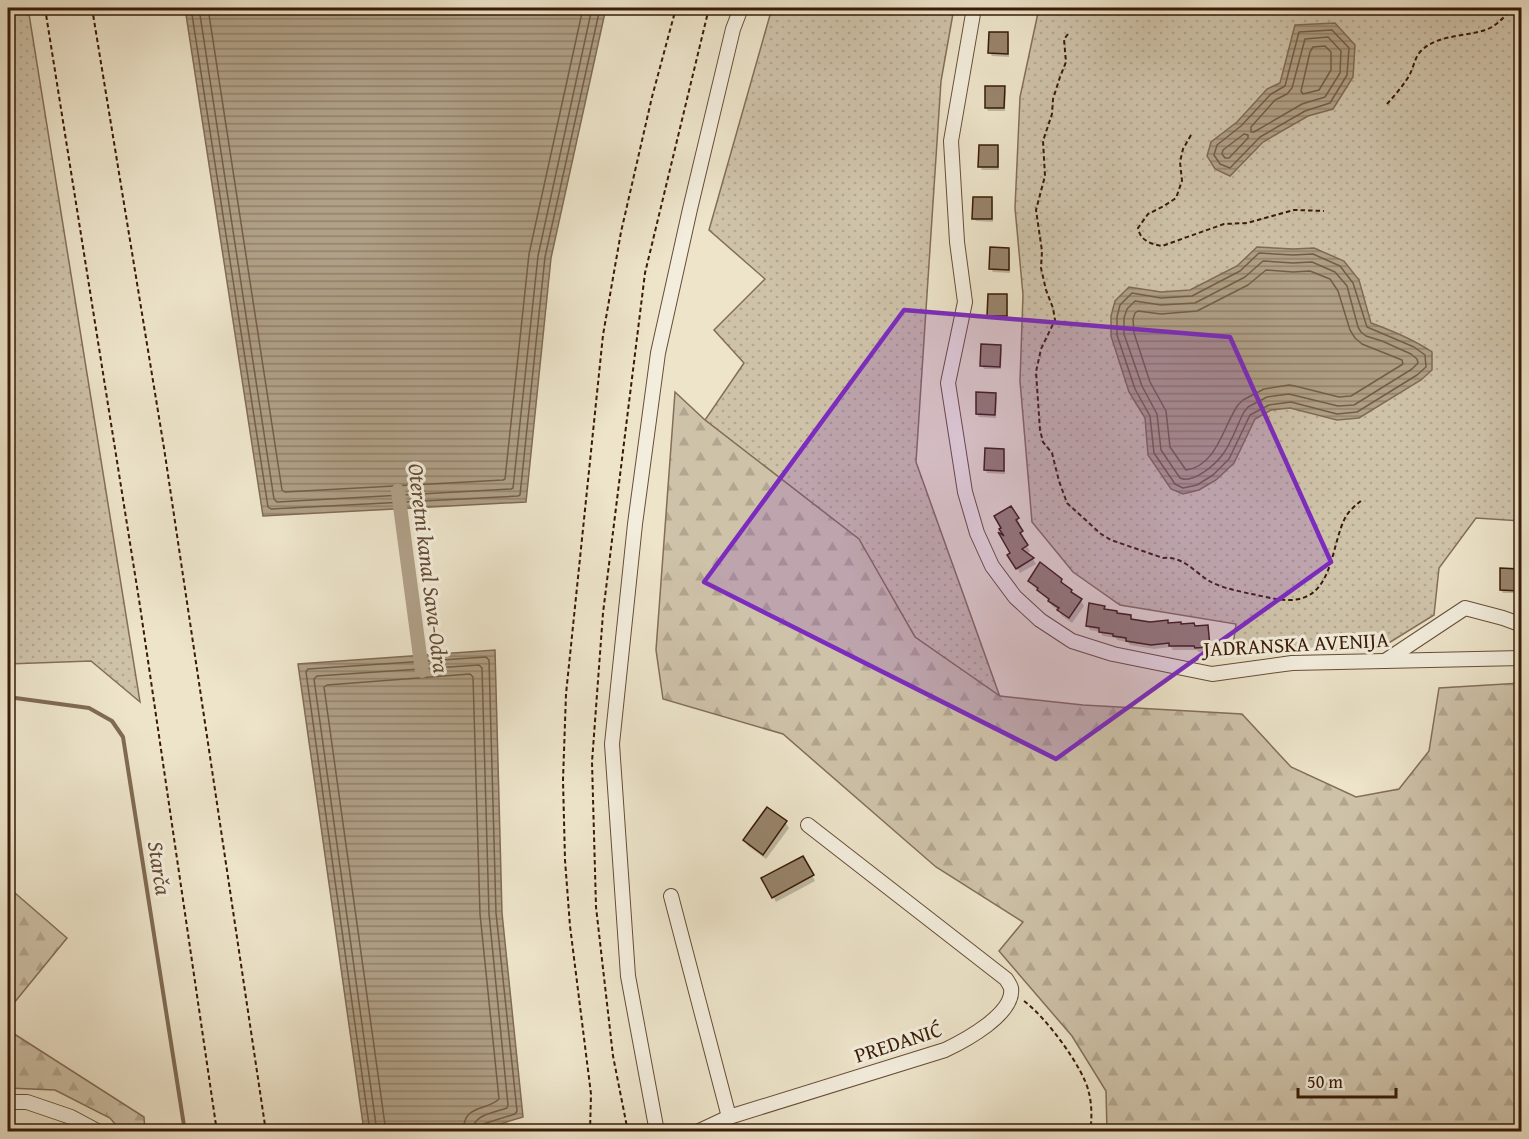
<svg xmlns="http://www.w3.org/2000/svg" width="1529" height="1139" font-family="'Gentium Book Plus',serif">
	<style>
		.grass { fill: url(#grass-dots); stroke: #846e57; stroke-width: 1.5 }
		.forest { fill: url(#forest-firs); stroke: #846e57; stroke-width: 1.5 }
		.water { fill: url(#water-rules); stroke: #806b53; stroke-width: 1.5 }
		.shadow { fill: #0003 }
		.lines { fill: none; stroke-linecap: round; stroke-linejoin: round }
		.shore { stroke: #745e46; stroke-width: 1.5 }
		.stream { stroke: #806b53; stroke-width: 4 }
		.canal { stroke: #b0a087; stroke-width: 14 }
		.building { fill: #97846b; stroke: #391b05; stroke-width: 1.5 }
		.minor-casing { stroke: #664d36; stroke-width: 16 }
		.path { stroke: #391b05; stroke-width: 2; stroke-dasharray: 4.5 3; stroke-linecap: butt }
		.minor { stroke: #f3eddd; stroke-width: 14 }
		.marked { fill: #7b2cbf; fill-opacity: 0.2; stroke: #7b2cbf; stroke-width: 4.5; stroke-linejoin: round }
		.labels { text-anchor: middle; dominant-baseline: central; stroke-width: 6; stroke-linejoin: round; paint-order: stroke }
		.street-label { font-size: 21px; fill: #391b05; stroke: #f3eddd }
		.water-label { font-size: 22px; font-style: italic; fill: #634a32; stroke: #f3eddd }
	</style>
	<defs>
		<pattern id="grass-dots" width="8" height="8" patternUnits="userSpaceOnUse" patternTransform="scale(1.5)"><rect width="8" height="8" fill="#cec2a9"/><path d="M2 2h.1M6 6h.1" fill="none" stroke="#b2a690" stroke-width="1.8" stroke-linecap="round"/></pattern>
		<pattern id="forest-firs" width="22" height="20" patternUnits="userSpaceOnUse" patternTransform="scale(1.5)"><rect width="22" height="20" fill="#cec2a9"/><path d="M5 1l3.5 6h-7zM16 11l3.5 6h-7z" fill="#b2a690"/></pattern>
		<pattern id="water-rules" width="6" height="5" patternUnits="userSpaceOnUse" patternTransform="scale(1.5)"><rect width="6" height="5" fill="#b0a087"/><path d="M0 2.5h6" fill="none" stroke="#90826c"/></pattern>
	</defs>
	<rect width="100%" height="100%" fill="#ede4ca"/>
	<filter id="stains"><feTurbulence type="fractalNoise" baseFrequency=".00333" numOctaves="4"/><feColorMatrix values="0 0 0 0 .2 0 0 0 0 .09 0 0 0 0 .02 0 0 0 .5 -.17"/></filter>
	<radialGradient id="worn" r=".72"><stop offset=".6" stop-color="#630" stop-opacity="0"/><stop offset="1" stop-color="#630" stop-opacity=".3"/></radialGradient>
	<g class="grass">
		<polygon points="8,8 28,8 140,702 91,661 8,664"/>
		<polygon points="772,8 954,8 941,81 916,462 1000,697 915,637 858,539 705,420 744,363 714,330 765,279 709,230"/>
		<polygon points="1039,8 1521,8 1521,521 1476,518 1439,568 1434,615 1379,649 1232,652 1236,624 1120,605 1073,572 1032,522 1020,381 1023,295 1015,208 1020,97"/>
	</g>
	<g class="forest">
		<polygon points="675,392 705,420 859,539 915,637 1000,696 1083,705 1242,714 1291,767 1356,797 1399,789 1429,751 1439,688 1521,683 1521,1131 1107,1131 1106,1091 1072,1036 999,951 1023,922 936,867 783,734 663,699 656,650"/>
		<polygon points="8,887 67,938 9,1009 8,1009"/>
		<polygon points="8,1030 144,1117 145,1131 121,1131 110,1118 55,1090 8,1088"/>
	</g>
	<g class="water">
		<polygon points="185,8 606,8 551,258 526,502 263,516"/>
		<polygon points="1335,23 1355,45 1353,77 1333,109 1308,116 1263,142 1230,176 1215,169 1207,156 1211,142 1237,122 1267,89 1280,83 1295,25"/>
		<path d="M1257,247L1293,249L1314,248L1344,261L1359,280L1371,323C1393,331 1413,339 1432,352V370L1421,380L1359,418L1337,420L1290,408L1271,410L1255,419L1234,463L1216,480L1199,490L1183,494L1171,489L1148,455L1145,418L1129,392L1111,336V316L1115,301L1129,287L1161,292L1190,290L1237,266Z"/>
		<polygon points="495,650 502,913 523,1117 477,1131 364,1131 298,664"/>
	</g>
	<g class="shadow">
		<polygon points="1004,8 1023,8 1023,10 1006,9"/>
		<polygon points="990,33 1007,34 1009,37 1009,57 992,56 990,53"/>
		<polygon points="1004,88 1006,91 1005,111 988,111 986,107"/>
		<polygon points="998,147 999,150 999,170 982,170 980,166"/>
		<polygon points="992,199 993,202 993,222 976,221 974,218"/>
		<polygon points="1008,249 1010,253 1010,273 993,272 991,269"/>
		<polygon points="1006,296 1008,299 1008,319 990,319 988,315"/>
		<polygon points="1000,346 1002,349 1001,369 984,369 982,366"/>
		<polygon points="995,394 997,398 996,418 979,417 977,414"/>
		<polygon points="1003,450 1005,454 1005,474 987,473 986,470"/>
		<polygon points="1011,508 1020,524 1018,526 1024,537 1022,539 1030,551 1026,554 1033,559 1036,564 1020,573 1010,555 1013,560 1007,540"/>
		<polygon points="1519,570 1521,573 1521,593 1503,593 1501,590"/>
		<polygon points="1061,580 1065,586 1081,601 1084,606 1072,623 1062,616 1059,611 1052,606 1049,601 1033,586 1029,581"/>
		<polygon points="1104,607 1106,611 1118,615 1130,617 1132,621 1195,627 1207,626 1209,631 1211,651 1199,652 1197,650 1173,650 1171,647 1154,649 1130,645 1128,642 1117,640 1116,638 1103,636 1100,632 1090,630 1088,626"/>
		<polygon points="785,822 789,828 766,859 748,846 744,840"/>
		<polygon points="803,858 815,881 776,902 763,878"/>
	</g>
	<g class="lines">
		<g class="shore">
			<polyline points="191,8 268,507 271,509 518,496 520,495 545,257 600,8"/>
			<polyline points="199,8 274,499 277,502 511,489 513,488 538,256 592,8"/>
			<polyline points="208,8 282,490 285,492 503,480 505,479 529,254 583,8"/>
			<polygon points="1332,30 1349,48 1347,75 1330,103 1305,111 1260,137 1230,168 1220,164 1214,155 1217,145 1241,126 1271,94 1285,86 1299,32"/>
			<polygon points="1328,37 1341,51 1340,73 1325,97 1302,104 1254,132 1251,132 1251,127 1275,100 1287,94 1292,88 1305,39"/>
			<polygon points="1313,47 1325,46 1331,52 1331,70 1319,90 1303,94 1301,91 1310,52"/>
			<polygon points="1244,134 1248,135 1248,138 1229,158 1225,158 1222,154 1223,150"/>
			<polygon points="1259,253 1293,255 1313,254 1340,266 1353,283 1367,327 1414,347 1425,355 1426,367 1417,375 1357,412 1337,414 1291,402 1269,405 1250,415 1229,459 1213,475 1197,485 1183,488 1175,484 1154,453 1150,416 1135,389 1117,335 1117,317 1120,305 1132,293 1161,298 1192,296 1240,271"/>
			<path d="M1263,261L1293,263L1312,262L1335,272L1347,286L1358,327L1361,332L1366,336L1382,341L1411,354L1417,359L1418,363L1412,369L1354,405L1338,406L1289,394L1267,397L1248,407L1244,412C1237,425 1232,442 1223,454C1215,465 1193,484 1180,478L1161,450L1157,414L1142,386L1124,334V318L1127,309L1135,301L1161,305L1195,303L1245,277Z"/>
			<path d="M1266,270L1293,272L1310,271L1330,279L1338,291L1350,330L1355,338L1362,344L1402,360L1403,364L1351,396L1339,397L1295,386L1289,385L1264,389L1243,400L1238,405C1223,426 1217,466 1186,470L1170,447L1166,411L1150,382L1134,333L1133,319L1135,313L1138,311L1161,314L1197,311L1248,285Z"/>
			<polyline points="370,1132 306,672 308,669 486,657 489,660 496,913 517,1111 515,1114 483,1124 480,1127 480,1132"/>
			<path d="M377,1132L314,679L317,676L479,665L482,668L489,914L508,1105L507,1108C493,1113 473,1114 472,1132"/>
			<path d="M386,1132L324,687L327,685L470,674L473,677L480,914L499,1099C485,1112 464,1103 463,1132"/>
		</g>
		<polyline class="stream" points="8,697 89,708 112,721 123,737 185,1132"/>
		<polyline class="canal" points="398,491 422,671"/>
	</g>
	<g class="building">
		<polygon points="989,32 1008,32 1008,54 988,53"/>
		<polygon points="985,86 1005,86 1004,108 985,108"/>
		<polygon points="979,145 998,145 998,167 978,167"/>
		<polygon points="973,197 992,197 992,219 972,219"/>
		<polygon points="990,247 1009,248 1009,270 989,269"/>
		<polygon points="988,294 1007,294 1007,316 987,316"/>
		<polygon points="981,344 1001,345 1000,367 980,366"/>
		<polygon points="976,392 996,393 995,415 976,414"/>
		<polygon points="985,448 1004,449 1004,471 984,470"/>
		<polygon points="1011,506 1019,518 1016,520 1023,531 1020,533 1028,545 1022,549 1034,558 1016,569 1007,555 1010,553 998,532 1004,536 999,529 1001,528 994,516"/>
		<polygon points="1040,562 1062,579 1061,582 1072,590 1071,592 1082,599 1069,618 1057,610 1059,608 1048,601 1049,599 1037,590 1038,588 1028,581"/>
		<polygon points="1500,568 1520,569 1520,591 1500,590"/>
		<polygon points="1089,603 1105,606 1104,609 1117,611 1117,613 1131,615 1131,619 1150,622 1168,620 1168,623 1181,622 1181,624 1194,623 1195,626 1208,625 1210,647 1195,648 1194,646 1169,646 1169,643 1151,645 1126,641 1126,638 1113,636 1113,634 1099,632 1099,628 1086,626"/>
		<polygon points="767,807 787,821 763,855 743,840"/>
		<polygon points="803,856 814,875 772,898 761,878"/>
	</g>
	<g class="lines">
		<g class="minor-casing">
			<g id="minor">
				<polyline points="974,8 951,141 957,242 965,302 948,383 965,492 977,533 992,566 1015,597 1040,620 1072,641 1113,654 1212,674 1292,663 1522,658"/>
				<polyline points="1385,661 1465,608 1503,618 1522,625"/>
				<polyline points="671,896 729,1117"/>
				<polyline points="8,1102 27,1102 71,1117 99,1132"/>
				<polyline points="657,1132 628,976 612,744 635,524 658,353 690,209 733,29 741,8"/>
				<path d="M697,1132L729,1117L945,1050C964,1041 1015,1014 1011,988C1010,985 1008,982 1006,979L808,825"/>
			</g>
		</g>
		<g class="path">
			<polyline points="45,8 140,606 217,1132"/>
			<polyline points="92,8 164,448 266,1132"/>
			<path d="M1068,34L1064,39L1066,62L1060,77L1053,99L1052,114L1043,141L1045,176L1036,210L1042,251L1041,268L1046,290L1053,308L1055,320L1041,349L1036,372L1040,430L1043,442L1052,453L1059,481L1067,503L1101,534L1111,540L1163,558C1184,556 1195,573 1211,582C1222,588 1239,591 1251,594C1263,596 1276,600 1288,600C1334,601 1330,546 1346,516C1350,510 1356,505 1362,500"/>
			<path d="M1387,104C1395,95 1404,85 1410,74C1414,66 1415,56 1422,50C1439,33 1474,37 1492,27C1500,22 1506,15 1512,8"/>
			<path d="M1191,135L1183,149L1180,162L1182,181L1176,198L1164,206L1148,214L1138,228C1140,240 1150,244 1162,246L1224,224L1247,223L1294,210L1324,211"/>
			<path d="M1024,1001C1045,1016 1084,1068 1089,1093C1092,1105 1092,1120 1090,1132"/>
			<polyline points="590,1132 591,1094 570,926 565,860 563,780 566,694 603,335 621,232 652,97 676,8"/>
			<polyline points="628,1132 613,1056 596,907 592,762 603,613 645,273 709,8"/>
		</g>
		<use href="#minor" class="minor"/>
	</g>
	<path class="marked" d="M904,310L1230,337L1331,562L1056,759L704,582Z"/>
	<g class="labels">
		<g class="street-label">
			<text transform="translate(1296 644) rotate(-3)">JADRANSKA AVENIJA</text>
			<text transform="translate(898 1042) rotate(-18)">PREDANIĆ</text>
		</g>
		<g class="water-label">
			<text transform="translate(429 568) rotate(83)">Oteretni kanal Sava-Odra</text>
			<text transform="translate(160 868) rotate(81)">Starča</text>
		</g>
	</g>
	<rect width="1529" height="1139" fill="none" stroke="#ede4ca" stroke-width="30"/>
	<rect x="9" y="9" width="1511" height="1121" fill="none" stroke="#391b05" stroke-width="3"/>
	<rect x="15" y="15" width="1499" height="1109" fill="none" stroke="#391b05" stroke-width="1.5"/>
	<path d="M1298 1088v9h98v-9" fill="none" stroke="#391b05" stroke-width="3"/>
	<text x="1307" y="1088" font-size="18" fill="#391b05" stroke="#f3eddd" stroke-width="4.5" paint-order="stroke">50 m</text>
	<rect width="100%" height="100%" filter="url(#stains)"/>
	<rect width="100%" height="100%" fill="url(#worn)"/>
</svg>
